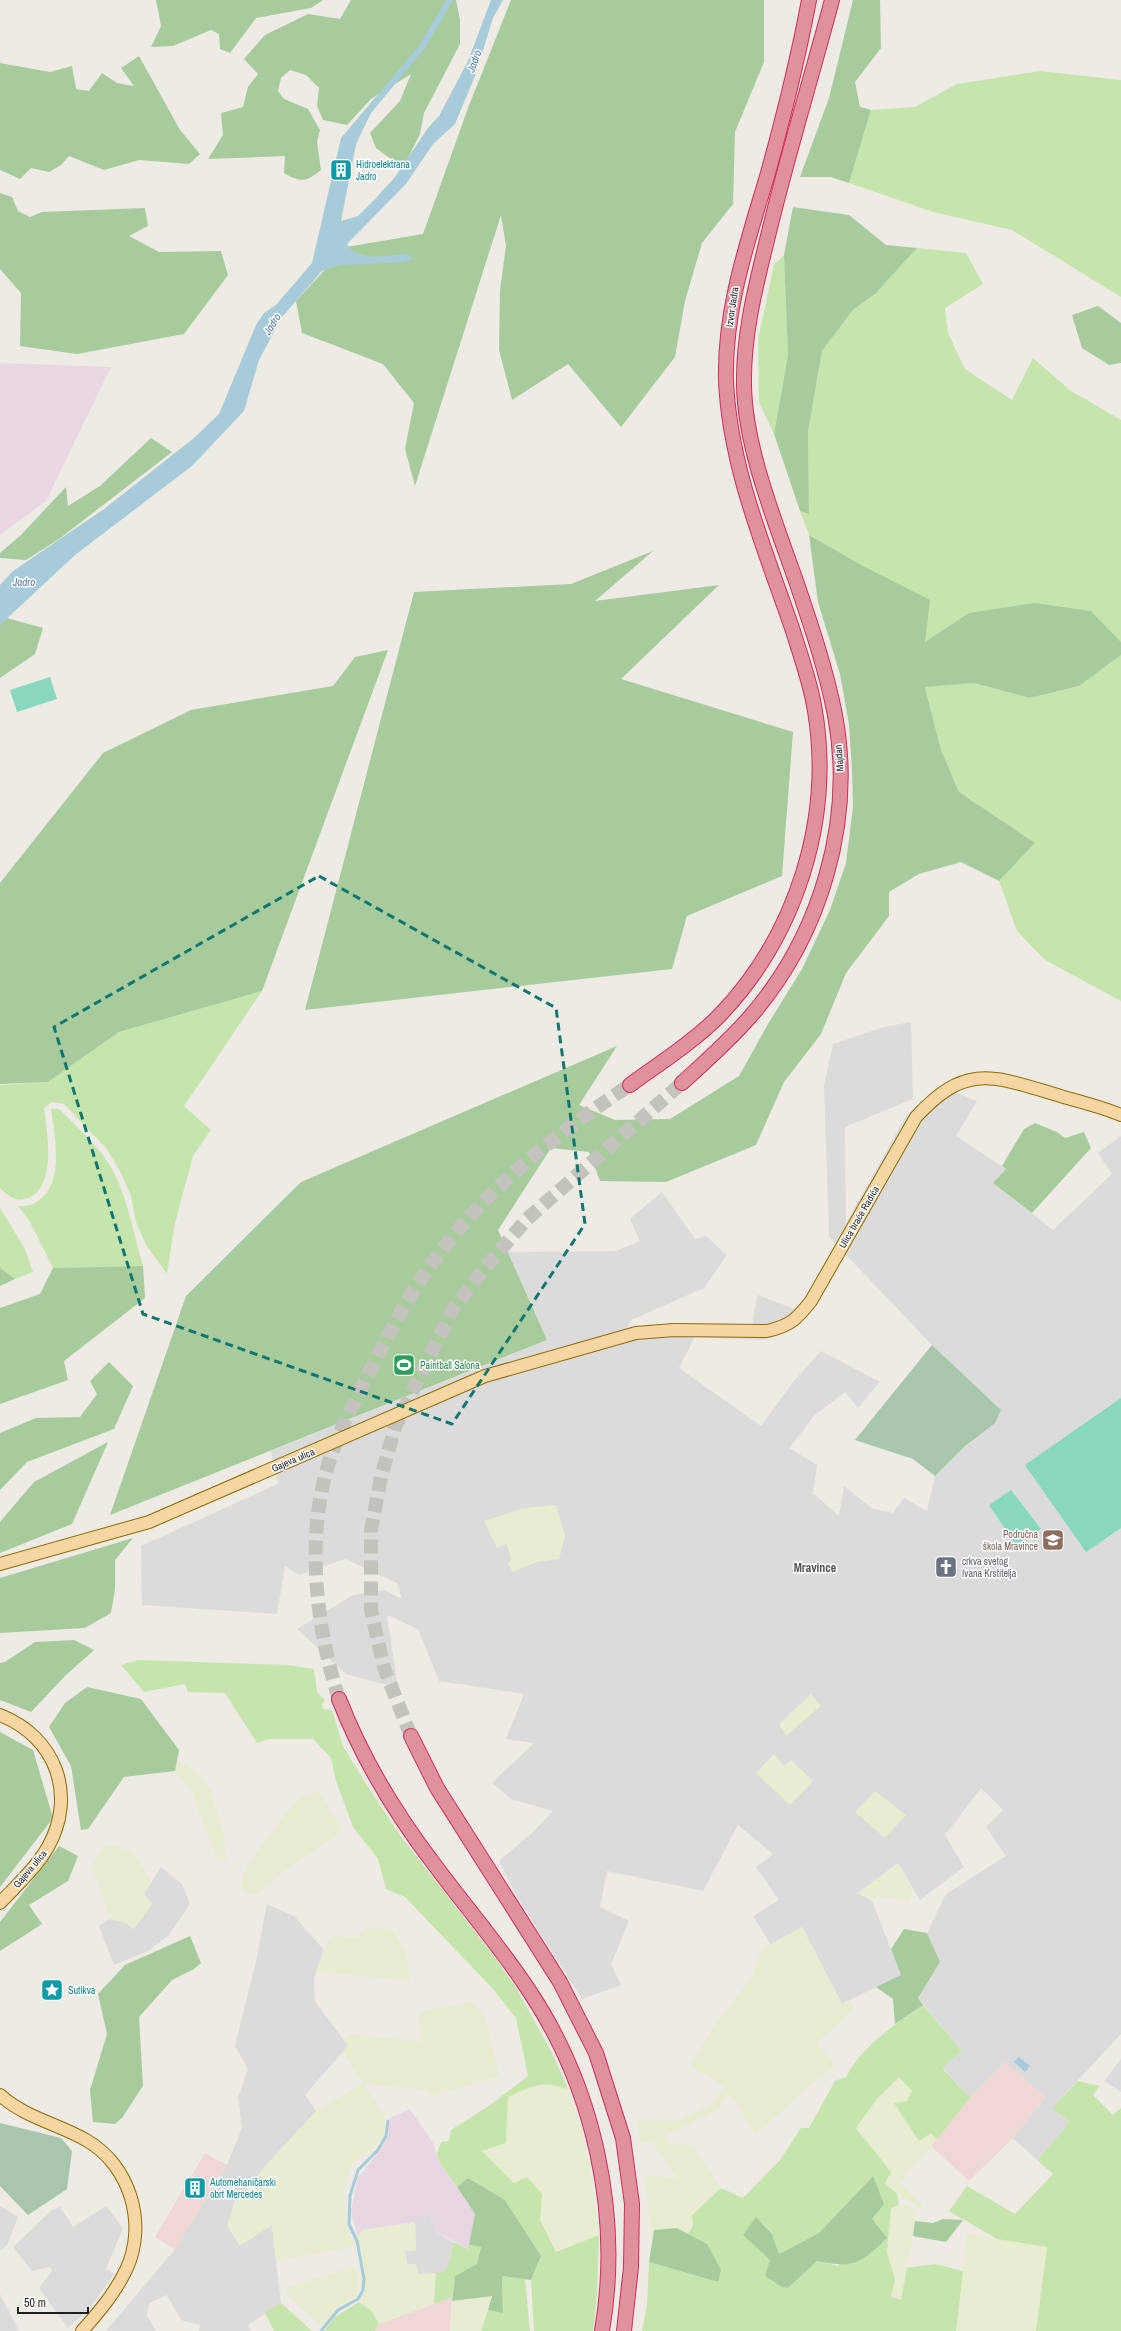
<svg xmlns="http://www.w3.org/2000/svg" width="1121" height="2331" font-family="'Archivo Narrow',sans-serif">
	<style>
		.residential { fill: #dcdbdb }
		.commercial { fill: #eed7d4 }
		.industrial { fill: #e7d7e3 }
		.farmland { fill: #e8ecd1 }
		.grass { fill: #c6e5ad; fill-rule: evenodd }
		.forest { fill: #a7cb9c }
		.cemetery { fill: #a7c6ad }
		.pitch { fill: #87d8be }
		.water { fill: #a7cbd9 }
		.lines { fill: none; stroke-linecap: round; stroke-linejoin: round }
		.stream { stroke: #a7cbd9; stroke-width: 3 }
		.highway-tunnel { stroke: #c4c2bc; stroke-width: 14; stroke-dasharray: 14 7; stroke-linecap: butt }
		.major-casing { stroke: #8e6a09; stroke-width: 14 }
		.highway-casing { stroke: #ce2f5d; stroke-width: 16 }
		.major { stroke: #f6d6a2; stroke-width: 12 }
		.highway { stroke: #e1919b; stroke-width: 14 }
		.marked { fill: none; stroke: #0f766e; stroke-width: 3; stroke-dasharray: 8 5; stroke-linejoin: round }
		.labels { text-anchor: middle; dominant-baseline: central; stroke-width: 3; stroke-linejoin: round; paint-order: stroke }
		.culture-label { font-size: 10px; fill: #0d838f; stroke: #fff; text-anchor: start }
		.street-label { font-size: 10px; fill: #1e1e1e; stroke: #fff }
		.leisure-label { font-size: 10px; fill: #27864d; stroke: #fff; text-anchor: start }
		.education-label { font-size: 10px; fill: #785e54; stroke: #fff; text-anchor: end }
		.worship-label { font-size: 10px; fill: #5b616d; stroke: #fff; text-anchor: start }
		.water-label { font-size: 11px; font-style: italic; fill: #5077a7; stroke: #fff }
		.quarter-label { font-size: 12px; font-weight: bold; fill: #515151; stroke: #fff }
	</style>
	<rect width="100%" height="100%" fill="#eeebe4"/>
	<g class="residential">
		<polygon points="911,1022 913,1099 845,1127 846,1223 906,1116 939,1086 977,1101 956,1136 1006,1169 993,1183 1053,1230 1112,1174 1098,1153 1121,1136 1121,2034 1052,2108 1070,2122 1037,2160 1013,2138 1045,2097 1005,2062 970,2098 942,2067 962,2051 918,1998 940,1962 927,1933 946,1894 1006,1856 986,1827 1003,1810 981,1788 945,1835 964,1867 920,1900 898,1863 858,1893 872,1901 901,1975 842,2004 802,1927 771,1945 753,1916 779,1900 756,1867 773,1854 738,1825 703,1891 607,1871 600,1907 629,1921 611,1964 621,1985 582,1999 517,1897 499,1861 533,1832 553,1811 511,1799 492,1783 534,1743 506,1739 524,1694 439,1681 418,1629 387,1615 398,1688 346,1674 297,1629 353,1595 385,1590 402,1599 397,1583 345,1559 299,1575 285,1566 277,1614 142,1605 141,1546 278,1484 271,1451 547,1340 508,1252 616,1251 640,1241 630,1219 662,1192 695,1239 706,1236 727,1255 704,1288 631,1320 625,1331 752,1326 757,1295 795,1309 804,1318 791,1330 764,1340 695,1337 679,1368 761,1426 793,1382 821,1351 880,1382 858,1408 845,1392 815,1415 789,1448 817,1465 813,1493 839,1516 844,1486 873,1509 893,1513 904,1498 927,1511 935,1476 964,1447 995,1423 1001,1410 932,1345 829,1237 824,1085 833,1044 884,1027"/>
		<polygon points="161,1867 182,1884 190,1904 169,1935 148,1951 114,1965 99,1926 110,1919 126,1923 133,1929 144,1894"/>
		<polygon points="267,1904 294,1916 324,1950 314,1979 315,2001 348,2046 305,2095 316,2111 269,2162 244,2193 235,2200 272,2225 281,2303 248,2325 251,2331 199,2331 200,2325 181,2320 167,2295 149,2303 147,2316 156,2331 106,2331 175,2249 227,2165 242,2128 238,2097 248,2069 235,2046 256,1961"/>
		<polygon points="1121,2059 1121,2092 1104,2081"/>
		<polygon points="0,2206 18,2217 7,2245 0,2251"/>
		<polygon points="106,2206 123,2228 106,2269 114,2274 90,2308 68,2328 39,2288 52,2271 50,2267 32,2271 13,2247 52,2210 60,2207 73,2227"/>
		<polygon points="430,2214 436,2232 453,2242 450,2261 444,2273 419,2274 407,2264 405,2251 416,2250 415,2222"/>
		<polygon points="0,2294 19,2331 0,2331"/>
	</g>
	<g class="commercial">
		<polygon points="1005,2062 1045,2097 1013,2138 969,2181 931,2146 970,2098"/>
		<polygon points="205,2153 227,2165 175,2249 155,2237"/>
		<polygon points="452,2297 450,2331 375,2331 379,2324"/>
	</g>
	<g class="industrial">
		<polygon points="0,363 111,367 46,501 0,535"/>
		<polygon points="410,2109 433,2143 440,2163 475,2214 469,2249 436,2232 430,2214 415,2222 364,2230 357,2235 351,2213 357,2179 382,2148 388,2136 390,2118"/>
	</g>
	<g class="farmland">
		<polygon points="556,1505 565,1536 559,1559 536,1562 513,1572 508,1564 511,1560 507,1544 497,1548 484,1521 524,1508"/>
		<polygon points="811,1694 821,1706 786,1736 779,1724"/>
		<polygon points="774,1754 784,1766 791,1760 813,1781 790,1805 756,1773"/>
		<polygon points="177,1761 195,1770 210,1789 223,1830 226,1860 217,1859 191,1790 175,1771"/>
		<polygon points="319,1791 341,1828 339,1833 282,1872 257,1895 242,1890 241,1880 249,1863 277,1825 299,1798"/>
		<polygon points="875,1791 906,1815 885,1838 855,1812"/>
		<polygon points="108,1846 117,1846 133,1853 151,1882 144,1894 152,1904 134,1929 126,1923 110,1919 92,1866 101,1849"/>
		<polygon points="898,1863 914,1890 909,1902 878,1896 872,1901 858,1893"/>
		<polygon points="802,1927 842,2004 849,2000 854,2008 817,2043 834,2065 755,2134 730,2093 715,2112 666,2134 669,2144 692,2145 721,2188 692,2215 693,2226 688,2234 677,2228 653,2230 652,2239 644,2175 677,2178 652,2142 640,2142 637,2119 676,2121 711,2105 725,2086 690,2066 715,2025 750,1980 762,1949"/>
		<polygon points="364,1928 392,1929 406,1954 410,1981 316,1971 324,1950 333,1936 358,1938"/>
		<polygon points="473,2002 486,2020 499,2076 429,2097 428,2090 364,2084 383,2114 386,2125 381,2139 374,2147 352,2163 344,2193 346,2223 355,2246 276,2261 272,2225 240,2246 227,2226 235,2200 244,2193 269,2162 316,2111 363,2084 343,2051 348,2046 343,2039 350,2034 422,2042 418,2012"/>
		<polygon points="900,2077 913,2091 907,2101 894,2103 919,2141 931,2132 937,2139 899,2183 923,2205 921,2208 897,2194 885,2183 856,2128 876,2100"/>
		<polygon points="549,2083 568,2089 580,2124 589,2161 599,2235 556,2252 539,2220 542,2194 527,2177 514,2183 482,2151 506,2143 508,2097 535,2085"/>
		<polygon points="899,2205 910,2206 917,2212 901,2301 891,2297 895,2279 887,2252 891,2208"/>
		<polygon points="415,2222 416,2250 405,2251 407,2264 416,2264 419,2274 436,2273 434,2304 379,2324 371,2310 359,2302 365,2292 365,2271 357,2235 364,2230"/>
		<polygon points="967,2234 1047,2247 1036,2331 956,2331"/>
		<polygon points="353,2267 359,2275 357,2298 339,2307 322,2326 286,2295 288,2287"/>
		<polygon points="492,2296 481,2331 450,2331 452,2301"/>
	</g>
	<g class="grass">
		<polygon points="1041,71 1121,80 1121,297 1012,230 933,212 849,183 871,110 915,107 957,84"/>
		<polygon points="917,248 966,253 983,284 945,308 948,333 965,369 1012,400 1033,358 1071,391 1121,420 1121,642 1091,611 969,613 925,642 865,567 809,535 800,511 809,514 808,432 822,351 853,310 876,293"/>
		<polygon points="784,255 788,355 774,434 759,402 758,339 774,265"/>
		<polygon points="1121,655 1121,1001 1045,960 1017,931 999,881 1035,843 959,792 941,750 925,687 974,683 1030,698 1079,686"/>
		<path d="M262,991L184,1106L211,1130L193,1156L175,1223L167,1274L146,1245L136,1222L131,1196L120,1171L106,1148L64,1104L52,1102L44,1108C47,1131 56,1182 32,1196C18,1204 11,1198 0,1188V1085L48,1082L119,1032Z"/>
		<path d="M51,1109H59C76,1126 93,1141 107,1161C127,1191 133,1232 143,1266L53,1268L30,1222L18,1206C22,1206 29,1206 33,1204C66,1189 55,1137 51,1109Z"/>
		<polygon points="0,1208 24,1247 33,1272 15,1279 0,1269"/>
		<path d="M138,1660L287,1665L314,1669L317,1692L325,1700L322,1704L323,1709L332,1710L343,1746L368,1787L402,1838L490,1951L515,1986L552,2053L568,2089C539,2080 535,2085 508,2097L506,2143L482,2151L514,2183L527,2177L542,2194L540,2220L556,2252L599,2235L597,2294L593,2331H534L531,2280L541,2256L505,2200L468,2178L457,2187L440,2163L437,2153L441,2142L449,2141L451,2130L490,2105L528,2076L516,2018L493,1989L405,1897L386,1889L378,1859L353,1827L336,1781L331,1758L313,1739H270L257,1743L225,1693L188,1692L185,1684L144,1692L121,1665Z"/>
		<path d="M923,2005L962,2051L942,2068L970,2098L937,2139L931,2133L919,2141L894,2103L907,2101L912,2091L899,2077L876,2100L856,2128L891,2172L885,2183L897,2194L899,2205L891,2208L887,2252L895,2279L891,2297L901,2300L907,2268L935,2264L963,2271L956,2331H642L647,2305L649,2262L718,2282L707,2244L688,2234L693,2226L692,2215L721,2188L743,2198L780,2160L801,2128H809L835,2081L846,2077C864,2044 893,2026 923,2005ZM873,2176L872,2219L838,2266L817,2261L788,2288L766,2276L770,2260L756,2218L772,2233L779,2254L819,2233Z"/>
		<polygon points="1078,2081 1100,2086 1093,2095 1113,2115 1121,2108 1121,2331 1036,2331 1047,2247 997,2239 949,2211 967,2186 1015,2214 1053,2174 1037,2160 1070,2122 1052,2108"/>
		<polygon points="453,2242 468,2249 469,2245 481,2247 477,2264 455,2276 452,2297 434,2304 436,2273 444,2272 450,2261"/>
		<polygon points="502,2276 525,2279 530,2331 481,2331 488,2310 503,2312"/>
		<polygon points="359,2302 371,2310 379,2324 375,2331 324,2331 335,2317"/>
		<polygon points="281,2303 312,2331 274,2331 265,2313"/>
	</g>
	<g class="forest">
		<polygon points="156,0 323,0 311,8 256,18 230,53 220,49 219,34 211,30 173,46 151,47 161,26"/>
		<path d="M351,0H456L460,20V44L424,113L420,134L403,168L376,148L370,133L400,101L411,74L371,99L347,125L323,120L317,106L319,88L306,75L290,70L281,78L278,91L284,99L308,109L320,130L317,142L321,170C306,182 301,183 284,173L285,156L208,159L223,135L221,113L243,107L248,87L258,74L244,59L265,35L308,14L340,19Z"/>
		<polygon points="511,0 764,0 764,62 735,132 733,204 702,243 685,301 675,357 621,427 568,364 512,400 499,350 500,290 506,246 501,215 415,486 405,449 414,403 383,364 302,333 296,301 346,247 423,234 468,108"/>
		<polygon points="853,0 880,0 881,48 855,82 860,107 871,110 849,183 831,177 800,177 829,98"/>
		<polygon points="139,56 180,130 200,154 189,164 139,160 104,170 69,156 61,165 49,172 31,168 20,179 0,170 0,63 50,72 72,66 76,89 89,91 102,73 117,83 134,86 121,68"/>
		<polygon points="0,193 12,197 18,211 30,217 42,212 145,208 148,226 129,236 159,252 221,251 228,275 184,334 77,354 20,346 21,293 0,269"/>
		<polygon points="793,207 849,215 886,245 917,248 876,293 853,310 822,351 808,432 809,514 800,511 774,434 788,355 784,255"/>
		<polygon points="1098,306 1121,323 1121,363 1109,365 1082,348 1072,315"/>
		<polygon points="151,438 172,452 59,539 26,560 0,558 0,553 21,535 66,487 68,506 100,486"/>
		<polygon points="809,535 865,567 930,600 925,642 969,613 1034,603 1091,611 1121,642 1121,655 1079,686 1030,698 974,683 925,687 941,750 959,792 1035,843 999,881 961,862 919,874 889,892 889,916 846,973 821,1034 784,1082 756,1145 666,1182 600,1181 589,1152 551,1148 498,1230 547,1340 110,1515 186,1296 301,1182 617,1046 579,1105 615,1120 670,1119 739,1076 768,1024 802,969 830,910 846,863 853,807 852,769 849,725 840,674 818,602"/>
		<polygon points="653,551 595,601 719,585 621,679 793,732 782,876 687,916 672,969 305,1010 414,592 571,584"/>
		<polygon points="3,617 43,628 35,654 0,678 0,623"/>
		<polygon points="388,650 262,991 119,1032 48,1082 0,1084 0,883 103,753 191,710 333,686 355,657"/>
		<polygon points="1035,1123 1057,1132 1065,1138 1084,1132 1091,1148 1032,1213 993,1183 1006,1169 1002,1166 1024,1129"/>
		<polygon points="143,1266 145,1298 64,1361 68,1380 0,1404 0,1308 40,1294 53,1268"/>
		<polygon points="0,1268 15,1279 0,1286"/>
		<polygon points="109,1362 133,1386 114,1429 27,1462 0,1490 0,1433 36,1418 80,1417 97,1394 90,1381"/>
		<polygon points="108,1442 72,1524 0,1553 0,1522 34,1482"/>
		<polygon points="133,1538 115,1560 115,1589 111,1613 85,1628 0,1633 0,1578"/>
		<polygon points="74,1640 94,1650 66,1675 31,1712 0,1700 0,1663 5,1662 35,1642"/>
		<polygon points="87,1687 141,1699 179,1750 175,1771 124,1777 88,1829 81,1830 71,1766 49,1727 65,1703"/>
		<polygon points="0,1732 33,1750 53,1818 0,1887"/>
		<polygon points="59,1846 78,1856 68,1881 29,1905 42,1924 0,1951 0,1922"/>
		<polygon points="904,1929 927,1933 940,1962 918,1998 923,2005 895,2024 893,1999 876,1987 901,1975 891,1949"/>
		<polygon points="190,1936 201,1963 194,1969 172,1980 139,2017 143,2086 122,2118 115,2124 93,2122 90,2090 107,2034 98,1994 125,1965"/>
		<path d="M873,2176L884,2204L872,2219L887,2238C861,2263 854,2269 817,2261L788,2288L782,2287L765,2276L770,2260L743,2235L756,2217L772,2234L779,2254L819,2233Z"/>
		<polygon points="468,2178 505,2200 541,2256 531,2280 502,2276 503,2313 488,2310 492,2296 452,2301 455,2276 477,2264 481,2247 469,2245 475,2214 457,2187"/>
		<polygon points="943,2219 963,2220 946,2242 913,2236 915,2221 933,2223"/>
		<polygon points="677,2228 707,2244 721,2270 718,2282 649,2262 654,2230"/>
	</g>
	<g class="cemetery">
		<polygon points="932,1345 1001,1410 995,1423 964,1447 935,1476 913,1459 855,1440"/>
		<polygon points="0,2123 61,2138 72,2151 67,2189 28,2215 0,2186"/>
	</g>
	<g class="pitch">
		<polygon points="50,677 57,699 17,712 10,690"/>
		<polygon points="1121,1398 1121,1528 1086,1552 1025,1465"/>
		<polygon points="1011,1490 1041,1529 1016,1545 989,1505"/>
	</g>
	<g class="water">
		<path d="M446,0H453L425,48L371,113L356,144L341,221L358,216L375,199L395,177L428,128L439,116L468,61L491,0H503L493,18L475,76L455,124L433,144L406,184L347,244C357,263 390,255 407,254L413,259L404,262L340,265L322,271L282,317L259,360L244,411L192,466L75,555L0,625V585L13,571L104,509L194,438L219,414L256,325L264,313L276,305L312,263L341,138L419,46Z"/>
		<polygon points="1019,2057 1030,2066 1025,2072 1014,2062"/>
	</g>
	<g class="lines">
		<polyline class="stream" points="321,2331 338,2310 358,2299 363,2290 364,2279 357,2241 349,2224 350,2196 358,2170 378,2150 386,2136 388,2121"/>
		<g class="highway-tunnel">
			<path d="M339,1699C315,1625 305,1531 331,1456C341,1426 357,1397 371,1369C387,1337 403,1306 423,1276C476,1197 552,1136 630,1085"/>
			<polyline points="411,1736 384,1668 371,1610 371,1530 381,1477 395,1427 453,1309 483,1270 527,1219 682,1083"/>
		</g>
		<g class="major-casing">
			<g id="major">
				<path d="M0,1564L149,1522L485,1376L636,1333L674,1330L767,1331C790,1326 797,1319 811,1301L916,1117C965,1064 991,1075 1054,1094C1076,1101 1099,1106 1121,1115"/>
				<path d="M0,1715C56,1737 77,1795 48,1847C36,1868 16,1886 0,1903"/>
				<path d="M0,2095C24,2117 58,2124 86,2140C130,2165 148,2224 126,2270C115,2293 99,2312 82,2331"/>
			</g>
		</g>
		<g class="highway-casing">
			<g id="highway">
				<path d="M682,1083C705,1062 728,1042 749,1018C820,937 855,822 835,715C826,669 811,625 796,581C775,521 745,448 744,385C743,334 756,285 768,236C787,157 811,79 832,0"/>
				<path d="M630,1085C660,1063 693,1042 719,1016C796,936 833,820 815,711C811,684 801,657 793,631C765,549 730,468 726,381C724,309 748,241 768,173C784,115 798,59 809,0"/>
				<path d="M339,1699C362,1758 395,1813 434,1864C465,1906 499,1945 528,1989C594,2087 622,2214 602,2331"/>
				<polyline points="411,1736 437,1788 560,1982 596,2053 623,2138 632,2204 631,2267 624,2331"/>
			</g>
		</g>
		<use href="#major" class="major"/>
		<use href="#highway" class="highway"/>
	</g>
	<path class="marked" d="M319,876L556,1008L585,1224L452,1424L143,1314L54,1027Z"/>
	<defs>
		<g id="building-square" transform="scale(1.15)"><rect x="-9" y="-9" width="18" height="18" rx="4" fill="#0f9aa8" stroke="#fff"/><path d="M-4-6H4V6H1V3H-1V6H-4ZM-2.5-4.3h1.7v1.8h-1.7ZM.8-4.3h1.7v1.8H.8ZM-2.5-1h1.7V.8h-1.7ZM.8-1h1.7V.8H.8Z" fill="#fff"/></g>
		<g id="stadium-square" transform="scale(1.15)"><rect x="-9" y="-9" width="18" height="18" rx="4" fill="#2e9e5b" stroke="#fff"/><path d="M0-5a6.5 5 0 1 0 0 10a6.5 5 0 1 0 0-10ZM-3.5-1.8h7v3.6h-7Z" fill="#fff"/></g>
		<g id="school-square" transform="scale(1.15)"><rect x="-9" y="-9" width="18" height="18" rx="4" fill="#8d6e63" stroke="#fff"/><path d="M0-5L7-2L0 1L-7-2ZM-4 1L0 2.5L4 1V4Q0 6-4 4Z" fill="#fff"/></g>
		<g id="church-square" transform="scale(1.15)"><rect x="-9" y="-9" width="18" height="18" rx="4" fill="#6b7280" stroke="#fff"/><path d="M-1.2-6h2.4v3.5h3.3v2.4h-3.3V6h-2.4V-.1h-3.3v-2.4h3.3Z" fill="#fff"/></g>
		<g id="sight-square" transform="scale(1.15)"><rect x="-9" y="-9" width="18" height="18" rx="4" fill="#0f9aa8" stroke="#fff"/><path d="M0-6L1.8-2.2L6-1.7L2.9 1.2L3.7 5.4L0 3.3L-3.7 5.4L-2.9 1.2L-6-1.7L-1.8-2.2Z" fill="#fff"/></g>
	</defs>
	<g fill-rule="evenodd">
		<use href="#building-square" x="341" y="170"/>
		<use href="#stadium-square" x="404" y="1365"/>
		<use href="#school-square" x="1053" y="1540"/>
		<use href="#church-square" x="946" y="1567"/>
		<use href="#sight-square" x="52" y="1990"/>
		<use href="#building-square" x="195" y="2188"/>
	</g>
	<g class="labels">
		<g class="culture-label">
			<text x="356" y="164">Hidroelektrana<tspan x="356" dy="12">Jadro</tspan></text>
			<text x="68" y="1990">Sutikva</text>
			<text x="210" y="2182">Automehaničarski<tspan x="210" dy="12">obrt Mercedes</tspan></text>
		</g>
		<g class="street-label">
			<text transform="translate(732 307) rotate(-82)">Izvor Jadra</text>
			<text transform="translate(839 758) rotate(-94)">Majdan</text>
			<text transform="translate(859 1217) rotate(-60)">Ulica braće Radića</text>
			<text transform="translate(293 1460) rotate(-23)">Gajeva ulica</text>
			<text transform="translate(30 1869) rotate(-50)">Gajeva ulica</text>
		</g>
		<g class="leisure-label">
			<text x="420" y="1365">Paintball Salona</text>
		</g>
		<g class="education-label">
			<text x="1038" y="1534">Područna<tspan x="1038" dy="12">škola Mravince</tspan></text>
		</g>
		<g class="worship-label">
			<text x="962" y="1561">crkva svetog<tspan x="962" dy="12">Ivana Krstitelja</tspan></text>
		</g>
		<g class="water-label">
			<text transform="translate(474 61) rotate(-70)">Jadro</text>
			<text transform="translate(272 324) rotate(-58)">Jadro</text>
			<text x="24" y="582">Jadro</text>
		</g>
		<g class="quarter-label">
			<text x="815" y="1568">Mravince</text>
		</g>
	</g>
	<path d="M18 2307v6h70v-6" fill="none" stroke="#1e1e1e" stroke-width="2"/>
	<text x="24" y="2307" font-size="12" fill="#1e1e1e" stroke="#ffffff" stroke-width="3" paint-order="stroke">50 m</text>
</svg>
